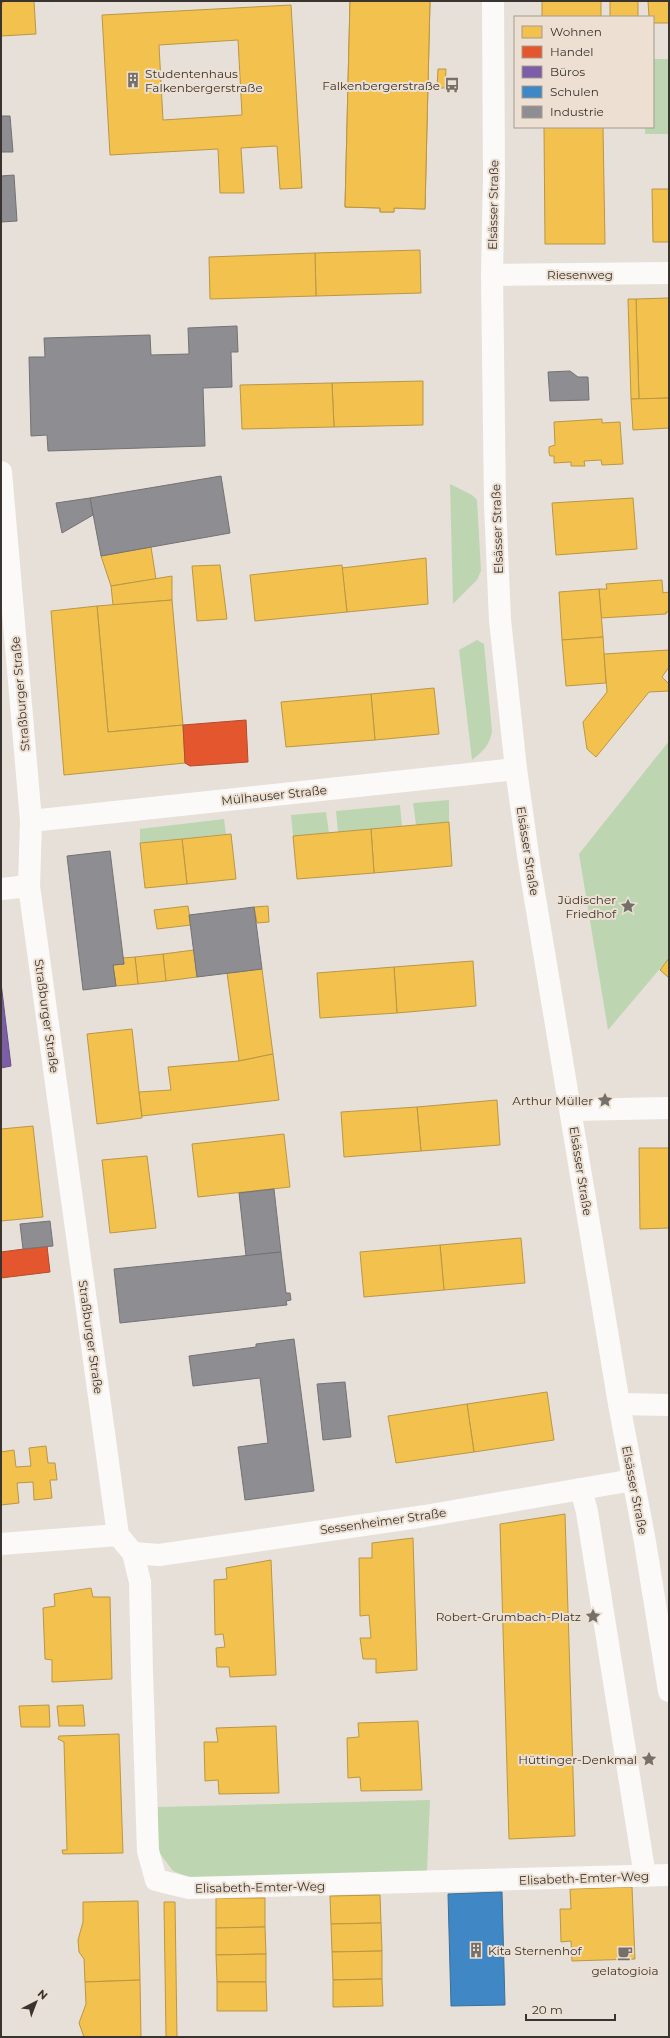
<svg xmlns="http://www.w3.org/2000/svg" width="670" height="2038" font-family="Montserrat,sans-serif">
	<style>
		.green { fill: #bdd6b1 }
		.homes { fill: #f2c14e; stroke: #ba9745; fill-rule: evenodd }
		.shops { fill: #e4572e; stroke: #b14c2e }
		.offices { fill: #7b5ea7; stroke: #675183 }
		.schools { fill: #3f88c5; stroke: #3d6f98 }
		.industry { fill: #8d8d92; stroke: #747274 }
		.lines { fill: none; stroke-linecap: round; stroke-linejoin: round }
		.pedestrian { stroke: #fbfaf9; stroke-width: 22 }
		.minor { stroke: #fbfaf9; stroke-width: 22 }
		.secondary { stroke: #fbfaf9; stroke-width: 22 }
		.labels { text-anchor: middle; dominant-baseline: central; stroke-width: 4; stroke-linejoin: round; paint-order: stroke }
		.poi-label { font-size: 12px; fill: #39342f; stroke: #ede0d2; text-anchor: end }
		.street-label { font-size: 12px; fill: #39342f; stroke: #ede0d2 }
	</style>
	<rect width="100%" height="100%" fill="#e7e0d8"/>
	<g class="green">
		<polygon points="653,59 669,59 669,134 645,134 645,127 653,127"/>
		<polygon points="450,484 472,495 477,500 481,571 477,580 453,604"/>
		<path d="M477,640L484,644L492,731C490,745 483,751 472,760L459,650Z"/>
		<polygon points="669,741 669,958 608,1030 579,854"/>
		<polygon points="449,800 449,822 416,825 413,803"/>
		<polygon points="400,805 402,826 338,832 336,811"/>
		<polygon points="326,812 329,833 293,836 291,815"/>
		<polygon points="224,819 226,834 140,843 140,829"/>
		<polygon points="430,1800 427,1871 190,1878 173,1871 158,1851 158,1807"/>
	</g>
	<g class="homes">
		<polygon points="3,1 34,1 36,34 1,36 1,3 3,3"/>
		<polygon points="337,1 430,1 425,209 394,208 394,212 380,212 380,208 345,207 350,1"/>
		<polygon points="350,1 430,1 425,209 394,208 394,212 380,212 380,208 345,207"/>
		<rect x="542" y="1" width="59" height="16"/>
		<rect x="610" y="1" width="28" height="16"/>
		<polygon points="648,1 669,1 669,23 653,23 653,17 649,17"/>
		<path d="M291,5L302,188L280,189L277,146L241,148L244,193H220L218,149L110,155L102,15ZM238,40L242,115L163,120L159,45Z"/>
		<polygon points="438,69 446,69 445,88 437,88"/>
		<polygon points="544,127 603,127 605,244 545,244"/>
		<polygon points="652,189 669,189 669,242 653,242"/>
		<polygon points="420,250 421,293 316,296 315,253"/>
		<polygon points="315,253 316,296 210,299 209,257"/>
		<polygon points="669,298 669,398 639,399 636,299"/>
		<polygon points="628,299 636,299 639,399 631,399"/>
		<polygon points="423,381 423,425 334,427 332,383"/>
		<polygon points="332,383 334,427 242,429 240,385"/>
		<polygon points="669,398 669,428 633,430 631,399"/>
		<polygon points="602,419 602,423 620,422 623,464 602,465 601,460 584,461 585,466 571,466 571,462 554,463 554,456 550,456 549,453 549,447 555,445 554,422"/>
		<polygon points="633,498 637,549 556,555 552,503"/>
		<polygon points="151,547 156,579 111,586 101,556"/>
		<polygon points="426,558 428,604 347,612 342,568"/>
		<polygon points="220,565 227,619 197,621 192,566"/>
		<polygon points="342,565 347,612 255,621 250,575"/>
		<polygon points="172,576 172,600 113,605 111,586"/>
		<polygon points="662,580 663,593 669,592 669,612 666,612 666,614 601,618 599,589 607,589 606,584"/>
		<polygon points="599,589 603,637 562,640 559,592"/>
		<polygon points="172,600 183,725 108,732 97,606"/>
		<polygon points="97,606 108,732 183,725 185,763 64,775 51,611"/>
		<polygon points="603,637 606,683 566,686 562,640"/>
		<polygon points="669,650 669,667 662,677 669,684 669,691 649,692 596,757 587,749 583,722 607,692 604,654"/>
		<polygon points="434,688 439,734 375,740 371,694"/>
		<polygon points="371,694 375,740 286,747 281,702"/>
		<polygon points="449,822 452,866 374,873 371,829"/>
		<polygon points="371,829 374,873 297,879 293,836"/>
		<polygon points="231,834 236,879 187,884 182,839"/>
		<polygon points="182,839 187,884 145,888 140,843"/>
		<polygon points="188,906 191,925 157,929 154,910"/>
		<polygon points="268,906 269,922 257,923 254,907"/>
		<polygon points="194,950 197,977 166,981 163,954"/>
		<polygon points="163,954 166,981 138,984 135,957"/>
		<polygon points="135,957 138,984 116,986 113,965 124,964 123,958"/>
		<polygon points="669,958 669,978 660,970"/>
		<polygon points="473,961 476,1006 397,1013 394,967"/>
		<polygon points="394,967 397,1013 320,1018 317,973"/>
		<polygon points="262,969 273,1054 239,1061 227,973"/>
		<polygon points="132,1029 142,1118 97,1124 87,1034"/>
		<polygon points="273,1054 279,1100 142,1116 139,1092 171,1090 168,1067 239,1061"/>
		<polygon points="497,1100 500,1145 421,1151 417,1107"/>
		<polygon points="417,1107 421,1151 344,1157 341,1112"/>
		<polygon points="33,1126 43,1217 1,1221 1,1129"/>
		<polygon points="284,1134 290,1187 198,1197 192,1144"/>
		<polygon points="639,1148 669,1148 669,1228 640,1229"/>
		<polygon points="147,1156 156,1228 110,1233 102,1160"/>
		<polygon points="521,1238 525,1283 444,1290 440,1245"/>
		<polygon points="440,1245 444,1290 364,1297 360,1252"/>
		<polygon points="547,1392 554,1440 474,1452 467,1404"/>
		<polygon points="467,1404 474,1452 396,1463 388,1416"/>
		<polygon points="46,1446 48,1463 55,1463 57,1480 50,1480 52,1498 34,1500 33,1482 17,1483 19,1503 1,1505 1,1452 14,1450 16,1467 31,1466 29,1448"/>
		<polygon points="565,1514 575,1836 509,1839 500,1524"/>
		<polygon points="413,1538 417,1670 376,1673 376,1659 363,1659 360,1638 371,1638 369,1615 360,1616 359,1558 372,1558 372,1543"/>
		<polygon points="271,1560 276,1675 230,1677 229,1667 217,1667 216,1648 225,1647 223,1634 215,1635 214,1580 227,1579 226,1568"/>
		<polygon points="91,1588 93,1597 110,1597 112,1679 52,1682 52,1660 45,1659 43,1608 55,1606 54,1594"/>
		<polygon points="49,1705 50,1727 21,1727 19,1706"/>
		<polygon points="83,1705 85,1726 59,1726 57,1706"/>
		<polygon points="418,1721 422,1790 361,1791 360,1777 348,1778 347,1738 359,1737 358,1723"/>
		<polygon points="276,1726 279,1793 219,1794 218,1780 205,1781 204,1742 218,1742 216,1728"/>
		<polygon points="119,1734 123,1853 63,1854 62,1850 67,1850 64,1742 58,1739 59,1736"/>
		<polygon points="632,1887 635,1959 572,1961 571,1941 561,1942 560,1909 571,1909 570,1889"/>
		<polygon points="380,1895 381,1923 331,1924 330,1896"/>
		<polygon points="216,1898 265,1898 265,1927 216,1928"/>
		<polygon points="138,1901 140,1980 85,1982 84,1959 79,1952 78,1940 83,1922 83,1902"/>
		<polygon points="164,1902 175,1902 177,2037 166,2037"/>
		<polygon points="381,1923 382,1951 332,1952 331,1924"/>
		<polygon points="265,1927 266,1954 216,1955 216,1928"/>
		<polygon points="382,1951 382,1979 333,1980 332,1952"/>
		<polygon points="266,1954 266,1982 217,1982 216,1955"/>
		<polygon points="382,1979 383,2006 333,2007 333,1980"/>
		<polygon points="140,1980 141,2037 84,2037 79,2023 86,2004 85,1982"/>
		<polygon points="217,1982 266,1982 267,2011 217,2011"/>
	</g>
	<g class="shops">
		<polygon points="246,720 248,762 190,766 185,763 183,725"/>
		<polygon points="47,1246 50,1272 1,1278 1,1252"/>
	</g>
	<polygon class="offices" points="1,983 11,1066 1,1068"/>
	<polygon class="schools" points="502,1892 505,2005 451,2006 448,1894"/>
	<g class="industry">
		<polygon points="1,116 10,116 13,152 1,152"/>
		<polygon points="14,175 17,221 1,222 1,176"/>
		<polygon points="237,326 238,352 231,352 232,387 203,388 205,446 48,451 47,435 31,436 29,357 45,357 44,338 150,335 151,355 189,354 188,328"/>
		<polygon points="570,371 578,377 588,377 589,400 550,401 548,372"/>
		<polygon points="221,476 230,533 101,556 90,498"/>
		<polygon points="90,498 93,515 62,533 56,503"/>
		<polygon points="110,851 124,964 113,965 116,986 83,990 67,856"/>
		<polygon points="254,907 262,969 197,977 189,915"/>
		<polygon points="274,1189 281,1252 246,1256 239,1193"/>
		<polygon points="50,1221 53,1246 23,1249 20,1224"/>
		<polygon points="281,1252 286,1293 290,1293 291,1300 286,1301 287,1305 120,1323 114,1269"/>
		<polygon points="294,1339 314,1491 245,1500 238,1447 268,1443 260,1378 193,1386 189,1356 256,1347 256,1344"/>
		<polygon points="345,1382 351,1437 323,1440 317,1384"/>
	</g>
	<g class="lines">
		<polyline class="pedestrian" points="581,1489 587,1512 645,1876"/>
		<g class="minor">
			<polyline points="492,275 669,273"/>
			<polyline points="1,472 31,821 29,886 118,1535 133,1553 140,1582 142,1672 148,1851 156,1880 189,1888 669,1875"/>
			<polyline points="31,821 516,769"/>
			<polyline points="1,889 29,886"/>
			<polyline points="571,1110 669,1108"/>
			<polyline points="619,1404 669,1405"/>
			<polyline points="1,1544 118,1535"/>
			<polyline points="133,1553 159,1555 425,1516 633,1480"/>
		</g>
		<polyline class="secondary" points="493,1 494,178 492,275 495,504 500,620 516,769 529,862 619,1404 645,1542 669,1691"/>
	</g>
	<defs>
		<g id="building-bare" transform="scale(1.2)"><path d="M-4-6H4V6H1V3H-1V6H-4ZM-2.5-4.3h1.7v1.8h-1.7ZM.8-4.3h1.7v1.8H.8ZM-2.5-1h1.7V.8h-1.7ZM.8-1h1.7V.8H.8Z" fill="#76706a" stroke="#ede0d2" stroke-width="2.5" paint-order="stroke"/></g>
		<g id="bus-bare" transform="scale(1.2)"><path d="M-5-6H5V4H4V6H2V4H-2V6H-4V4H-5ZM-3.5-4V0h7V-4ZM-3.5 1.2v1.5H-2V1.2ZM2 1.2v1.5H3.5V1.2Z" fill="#76706a" stroke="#ede0d2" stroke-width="2.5" paint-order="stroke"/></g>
		<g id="sight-bare" transform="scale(1.2)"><path d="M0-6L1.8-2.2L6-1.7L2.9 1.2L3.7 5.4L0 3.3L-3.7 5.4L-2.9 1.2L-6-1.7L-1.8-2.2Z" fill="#76706a" stroke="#ede0d2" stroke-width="2.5" paint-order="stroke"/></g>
		<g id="cafe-bare" transform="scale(1.2)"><path d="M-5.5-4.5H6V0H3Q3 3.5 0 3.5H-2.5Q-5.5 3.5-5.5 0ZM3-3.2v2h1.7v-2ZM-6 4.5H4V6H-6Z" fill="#76706a" stroke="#ede0d2" stroke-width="2.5" paint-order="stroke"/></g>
	</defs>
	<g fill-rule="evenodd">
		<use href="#building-bare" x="133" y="80"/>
		<use href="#bus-bare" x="452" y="85"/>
		<use href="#sight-bare" x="628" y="906"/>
		<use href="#sight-bare" x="605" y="1100"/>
		<use href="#sight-bare" x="593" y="1616"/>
		<use href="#sight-bare" x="649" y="1759"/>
		<use href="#building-bare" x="476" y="1950"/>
		<use href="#cafe-bare" x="625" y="1953"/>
	</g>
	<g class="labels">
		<g class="poi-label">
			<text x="145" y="73" text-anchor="start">Studentenhaus<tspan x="145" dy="14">Falkenbergerstraße</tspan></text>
			<text x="440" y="85">Falkenbergerstraße</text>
			<text x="616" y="899">Jüdischer<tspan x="616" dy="14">Friedhof</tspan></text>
			<text x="593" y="1100">Arthur Müller</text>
			<text x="581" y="1616">Robert-Grumbach-Platz</text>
			<text x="637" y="1759">Hüttinger-Denkmal</text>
			<text x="488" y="1950" text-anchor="start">Kita Sternenhof</text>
			<text x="625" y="1970" text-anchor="middle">gelatogioia</text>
		</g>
		<g class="street-label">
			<text transform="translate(493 205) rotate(-89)">Elsässer Straße</text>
			<text x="580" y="274">Riesenweg</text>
			<text transform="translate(497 529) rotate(-92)">Elsässer Straße</text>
			<text transform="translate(20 694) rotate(-95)">Straßburger Straße</text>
			<text transform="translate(274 795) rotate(-6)">Mülhauser Straße</text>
			<text transform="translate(528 851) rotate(81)">Elsässer Straße</text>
			<text transform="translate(47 1016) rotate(82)">Straßburger Straße</text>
			<text transform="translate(581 1171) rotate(81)">Elsässer Straße</text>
			<text transform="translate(91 1337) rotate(82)">Straßburger Straße</text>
			<text transform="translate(635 1490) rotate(79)">Elsässer Straße</text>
			<text transform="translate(383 1521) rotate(-8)">Sessenheimer Straße</text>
			<text transform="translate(584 1878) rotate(-2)">Elisabeth-Emter-Weg</text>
			<text transform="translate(260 1887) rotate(-1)">Elisabeth-Emter-Weg</text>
		</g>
	</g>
	<rect width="670" height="2038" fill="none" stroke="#39342f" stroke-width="4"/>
	<rect x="514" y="16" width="140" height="112" fill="#ede0d2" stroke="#a59b91"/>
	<rect x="522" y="26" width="20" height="12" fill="#f2c14e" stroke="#a59b91"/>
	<text x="550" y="36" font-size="12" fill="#39342f">Wohnen</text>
	<rect x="522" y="46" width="20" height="12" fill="#e4572e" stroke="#a59b91"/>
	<text x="550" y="56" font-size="12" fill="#39342f">Handel</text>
	<rect x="522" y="66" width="20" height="12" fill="#7b5ea7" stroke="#a59b91"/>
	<text x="550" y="76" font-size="12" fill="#39342f">Büros</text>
	<rect x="522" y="86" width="20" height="12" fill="#3f88c5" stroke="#a59b91"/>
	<text x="550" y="96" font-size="12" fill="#39342f">Schulen</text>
	<rect x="522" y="106" width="20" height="12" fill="#8d8d92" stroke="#a59b91"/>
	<text x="550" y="116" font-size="12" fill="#39342f">Industrie</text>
	<g transform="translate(36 2002) rotate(42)" stroke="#ede0d2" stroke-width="3" paint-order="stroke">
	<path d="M0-3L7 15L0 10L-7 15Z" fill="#39342f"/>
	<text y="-6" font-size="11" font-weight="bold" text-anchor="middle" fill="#39342f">N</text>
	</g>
	<path d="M526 2014v6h89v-6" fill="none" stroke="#39342f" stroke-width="2"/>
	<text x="532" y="2014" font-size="12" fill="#39342f" stroke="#ede0d2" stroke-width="3" paint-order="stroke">20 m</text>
</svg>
